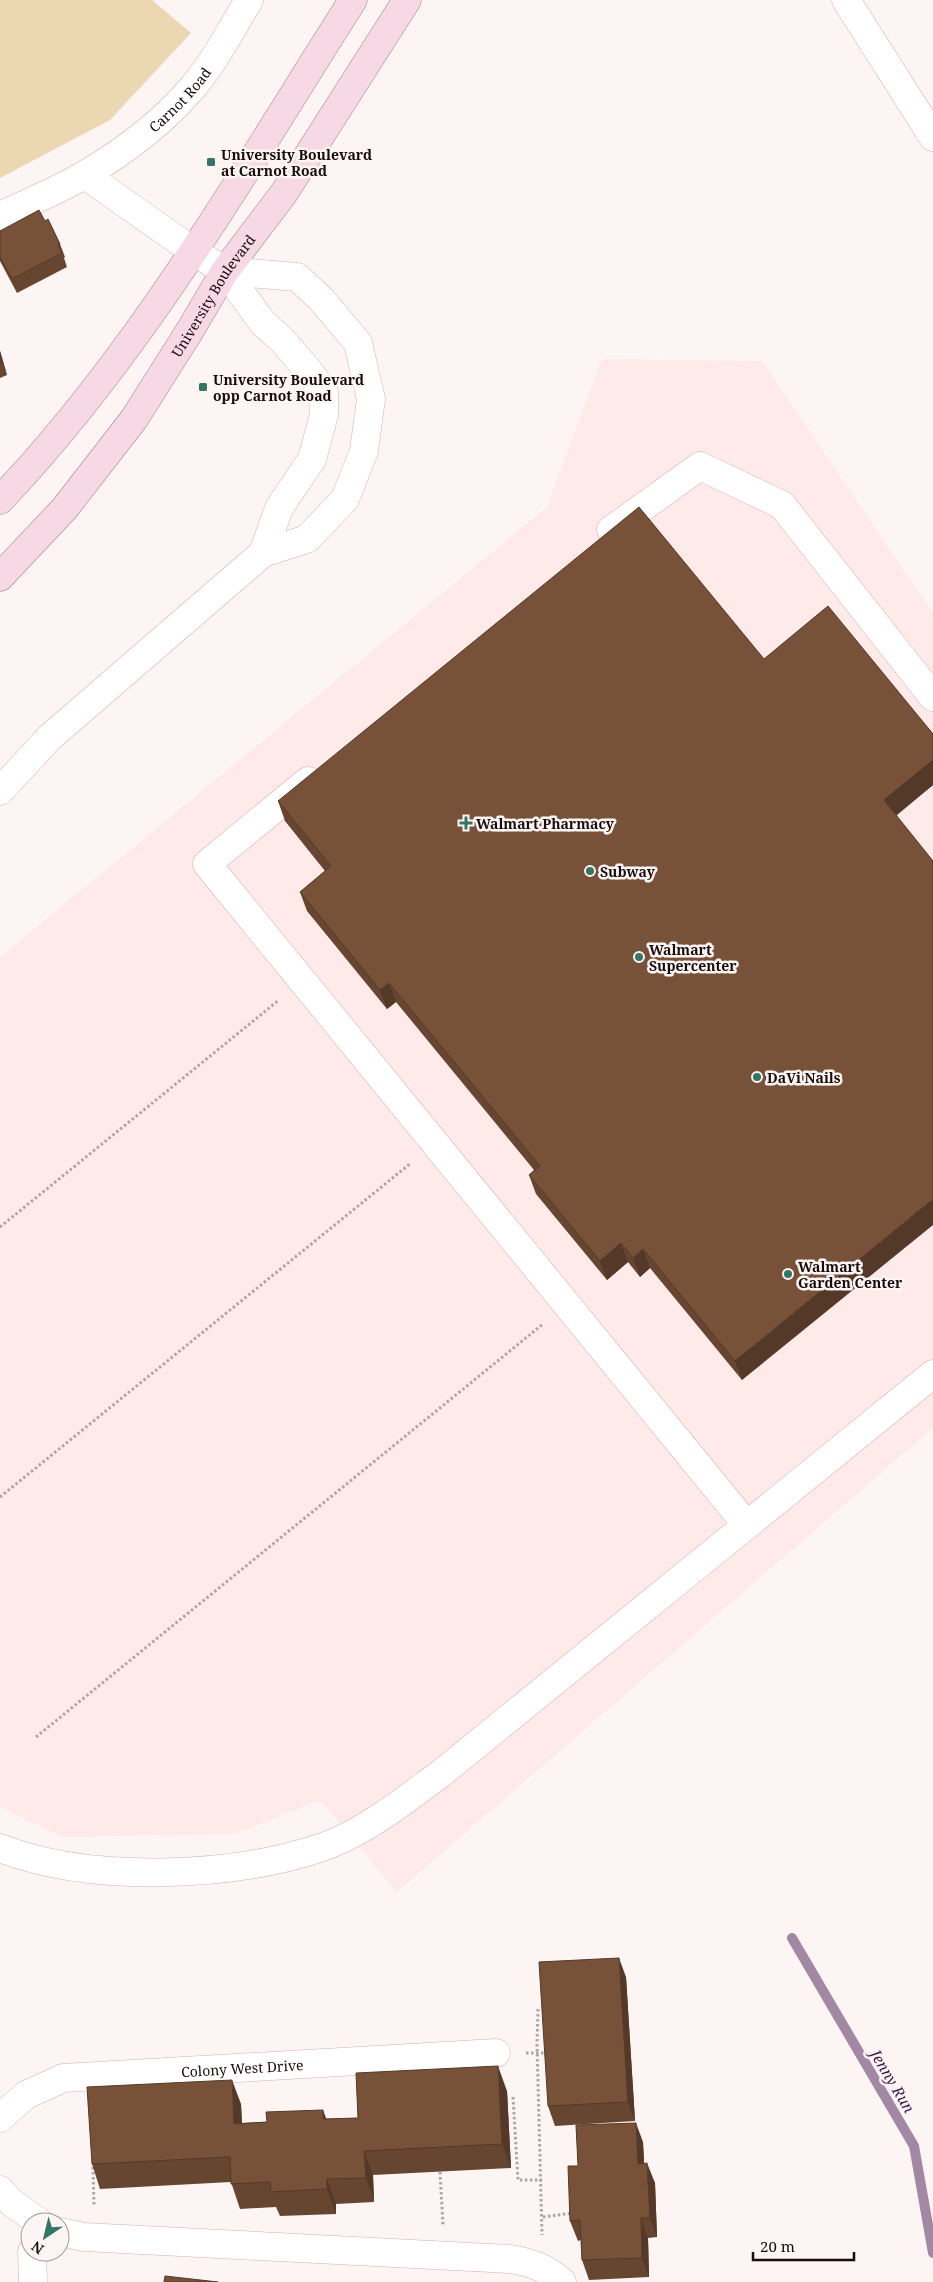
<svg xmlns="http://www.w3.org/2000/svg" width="933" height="2282" font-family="'Noto Serif',serif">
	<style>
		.built { fill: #feeae9 }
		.green { fill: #ebd7b1 }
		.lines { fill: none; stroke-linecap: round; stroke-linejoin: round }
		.stream { stroke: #a288a3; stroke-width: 10 }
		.minor-casing { stroke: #d6b0ae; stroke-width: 29 }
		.major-casing { stroke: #a57f8e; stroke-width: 29 }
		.path { stroke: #afa5a5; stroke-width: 3; stroke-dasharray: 2.5 2.5; stroke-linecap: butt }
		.minor { stroke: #fff; stroke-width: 28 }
		.major { stroke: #f7d8e5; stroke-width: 28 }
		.wall { fill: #674631 }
		.shaded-wall { fill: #543928 }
		.building { fill: #785139; stroke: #543928 }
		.poi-dot { fill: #347566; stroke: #fdf5f4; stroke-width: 2 }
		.labels { text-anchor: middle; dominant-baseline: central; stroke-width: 5; stroke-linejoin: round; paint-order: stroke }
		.street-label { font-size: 14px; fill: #180b0b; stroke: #fdf5f4 }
		.poi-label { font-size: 14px; font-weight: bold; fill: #180b0b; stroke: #fdf5f4; text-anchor: start }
		.water-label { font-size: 15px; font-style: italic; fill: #3f1848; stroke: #fdf5f4 }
	</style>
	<rect width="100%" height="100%" fill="#fdf5f4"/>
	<polygon class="built" points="602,359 762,361 933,613 933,1428 397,1892 320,1800 235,1834 62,1837 0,1807 0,957 547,507"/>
	<polygon class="green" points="0,0 152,0 191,33 110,120 0,178"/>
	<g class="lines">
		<polyline class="stream" points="792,1938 914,2146 933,2253"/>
		<g class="minor-casing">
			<g id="minor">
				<polyline points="846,0 933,137"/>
				<polyline points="85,175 193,251 225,271 263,323 282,340 308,370 324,392 324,415 312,459 279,508 263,553"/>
				<path id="s1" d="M0,216C29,202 59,190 86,174C125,151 164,121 193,87C215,61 231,30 249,0"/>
				<polyline points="611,530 700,466 782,505 933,697"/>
				<polyline points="308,781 207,864 746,1524"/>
				<polyline points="0,791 49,738 263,553 307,539 345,499 364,451 371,399 358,343 321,299 297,277 225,271"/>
				<path d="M0,1848C90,1883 229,1878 320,1848C364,1833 402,1802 439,1775L933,1374"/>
				<path id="s2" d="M0,2118L26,2095L63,2078L496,2053"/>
				<polyline points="0,2190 12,2203 39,2222"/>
				<path d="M60,2232L84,2237L510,2259C531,2262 546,2268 562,2282"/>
				<polyline points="32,2252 33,2282"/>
			</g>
		</g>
		<g class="major-casing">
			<g id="major">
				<path d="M0,500C141,352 244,171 353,0"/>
				<path id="s3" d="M0,577L65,508L134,419L189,332L225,271L284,193L407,0"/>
			</g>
		</g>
		<g class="path">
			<polyline points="0,1227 279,1000"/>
			<polyline points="0,1497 411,1163"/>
			<polyline points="36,1737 543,1324"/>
			<polyline points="538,2009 537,2044 542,2235"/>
			<polyline points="526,2053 547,2053"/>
			<polyline points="513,2097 518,2180 542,2180"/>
			<polyline points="93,2167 94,2206"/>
			<polyline points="440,2172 443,2225"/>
			<polyline points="543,2217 573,2213"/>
		</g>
		<use href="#minor" class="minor"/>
		<use href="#major" class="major"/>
	</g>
	<g class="wall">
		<polygon points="45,221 60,244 65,257 64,258 67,267 17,293 0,261 0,231"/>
		<polygon points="0,351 7,375 0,378"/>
		<polygon points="764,659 933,734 933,785 896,815 742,1380 650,1268 640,1277 628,1262 607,1280 536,1194 529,1175 534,1170 396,1002 387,1009 307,911 300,892 325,871 285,821 278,801"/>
		<polygon points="626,1977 635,2121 555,2126 548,2106"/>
		<polygon points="507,2091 511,2168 373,2175 374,2202 336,2204 336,2214 280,2216 276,2207 240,2209 231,2182 100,2189 92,2164 241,2104 242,2123 358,2118"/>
		<polygon points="643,2142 644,2163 655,2183 657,2237 648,2238 649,2277 589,2280 582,2260 581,2240 578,2241 570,2221 578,2166"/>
	</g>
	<g class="shaded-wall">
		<polygon points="0,351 7,375 2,362 0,355"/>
		<polygon points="933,760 933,785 891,820 884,800"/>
		<polygon points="389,983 396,1002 387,1009 380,990"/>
		<polygon points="933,1199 933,1225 742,1380 735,1361"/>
		<polygon points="621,1243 628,1262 607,1280 600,1261"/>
		<polygon points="643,1249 650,1268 640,1277 633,1258"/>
		<polygon points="619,1958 626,1977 635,2121 628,2102"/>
		<polygon points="498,2066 507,2091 511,2168 502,2144"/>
		<polygon points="232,2080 241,2104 243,2148 234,2124"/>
		<polygon points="323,2110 332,2134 323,2119"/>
		<polygon points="636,2123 643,2142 645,2183 638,2164"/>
		<polygon points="364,2151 373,2175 374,2202 366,2178"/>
		<polygon points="647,2163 655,2183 657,2237 650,2218"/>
		<polygon points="327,2179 336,2204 336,2214 327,2189"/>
		<polygon points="641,2218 648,2238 649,2277 642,2258"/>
	</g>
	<g class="building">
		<polygon points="39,210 45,221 48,219 60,244 58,245 62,253 12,279 0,257 0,231"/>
		<polygon points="0,355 2,362 0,362"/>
		<polygon points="639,507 764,659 828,606 933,734 933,760 884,800 933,861 933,1199 735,1361 643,1249 633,1258 621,1243 600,1261 529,1175 540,1166 389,983 380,990 300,892 331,866 278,801"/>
		<polygon points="619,1958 628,2102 548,2106 539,1962"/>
		<polygon points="498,2066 502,2144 364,2151 366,2178 327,2179 327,2189 271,2192 270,2182 231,2184 230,2157 92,2164 87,2087 232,2080 234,2124 267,2122 266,2112 323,2110 323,2119 358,2118 356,2073"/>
		<polygon points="636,2123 638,2164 647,2163 650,2218 641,2218 642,2258 582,2260 580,2220 570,2221 568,2166 578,2166 576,2125"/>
		<polygon points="165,2276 218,2282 164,2282"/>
	</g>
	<g class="poi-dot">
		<rect x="206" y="157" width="10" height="10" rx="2.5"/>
		<rect x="198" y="382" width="10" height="10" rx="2.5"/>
		<path d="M463.5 815.5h5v5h5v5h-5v5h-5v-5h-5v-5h5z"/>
		<circle cx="590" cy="871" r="5"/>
		<circle cx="639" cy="957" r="5"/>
		<circle cx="757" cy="1077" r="5"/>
		<circle cx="788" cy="1274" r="5"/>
	</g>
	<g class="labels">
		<g class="street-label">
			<text stroke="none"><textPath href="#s1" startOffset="216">Carnot Road</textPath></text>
			<text stroke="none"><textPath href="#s3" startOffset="354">University Boulevard</textPath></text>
			<text stroke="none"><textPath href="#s2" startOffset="255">Colony West Drive</textPath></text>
		</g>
		<g class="poi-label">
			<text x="221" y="154">University Boulevard<tspan x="221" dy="16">at Carnot Road</tspan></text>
			<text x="213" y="379">University Boulevard<tspan x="213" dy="16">opp Carnot Road</tspan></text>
			<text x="476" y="823">Walmart Pharmacy</text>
			<text x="600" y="871">Subway</text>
			<text x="649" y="949">Walmart<tspan x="649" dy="16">Supercenter</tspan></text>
			<text x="767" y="1077">DaVi Nails</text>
			<text x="798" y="1266">Walmart<tspan x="798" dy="16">Garden Center</tspan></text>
		</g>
		<g class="water-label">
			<text transform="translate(893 2081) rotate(59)">Jenny Run</text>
		</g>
	</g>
	<g transform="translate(45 2237) rotate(215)"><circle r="24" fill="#fdf5f4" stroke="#a19797"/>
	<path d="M0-4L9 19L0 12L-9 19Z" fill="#347566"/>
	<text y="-8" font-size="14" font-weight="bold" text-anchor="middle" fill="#180b0b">N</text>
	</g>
	<path d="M753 2252v8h101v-8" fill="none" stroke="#180b0b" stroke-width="2.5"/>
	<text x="760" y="2252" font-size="15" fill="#180b0b" stroke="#fdf5f4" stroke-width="4" paint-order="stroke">20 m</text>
</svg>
